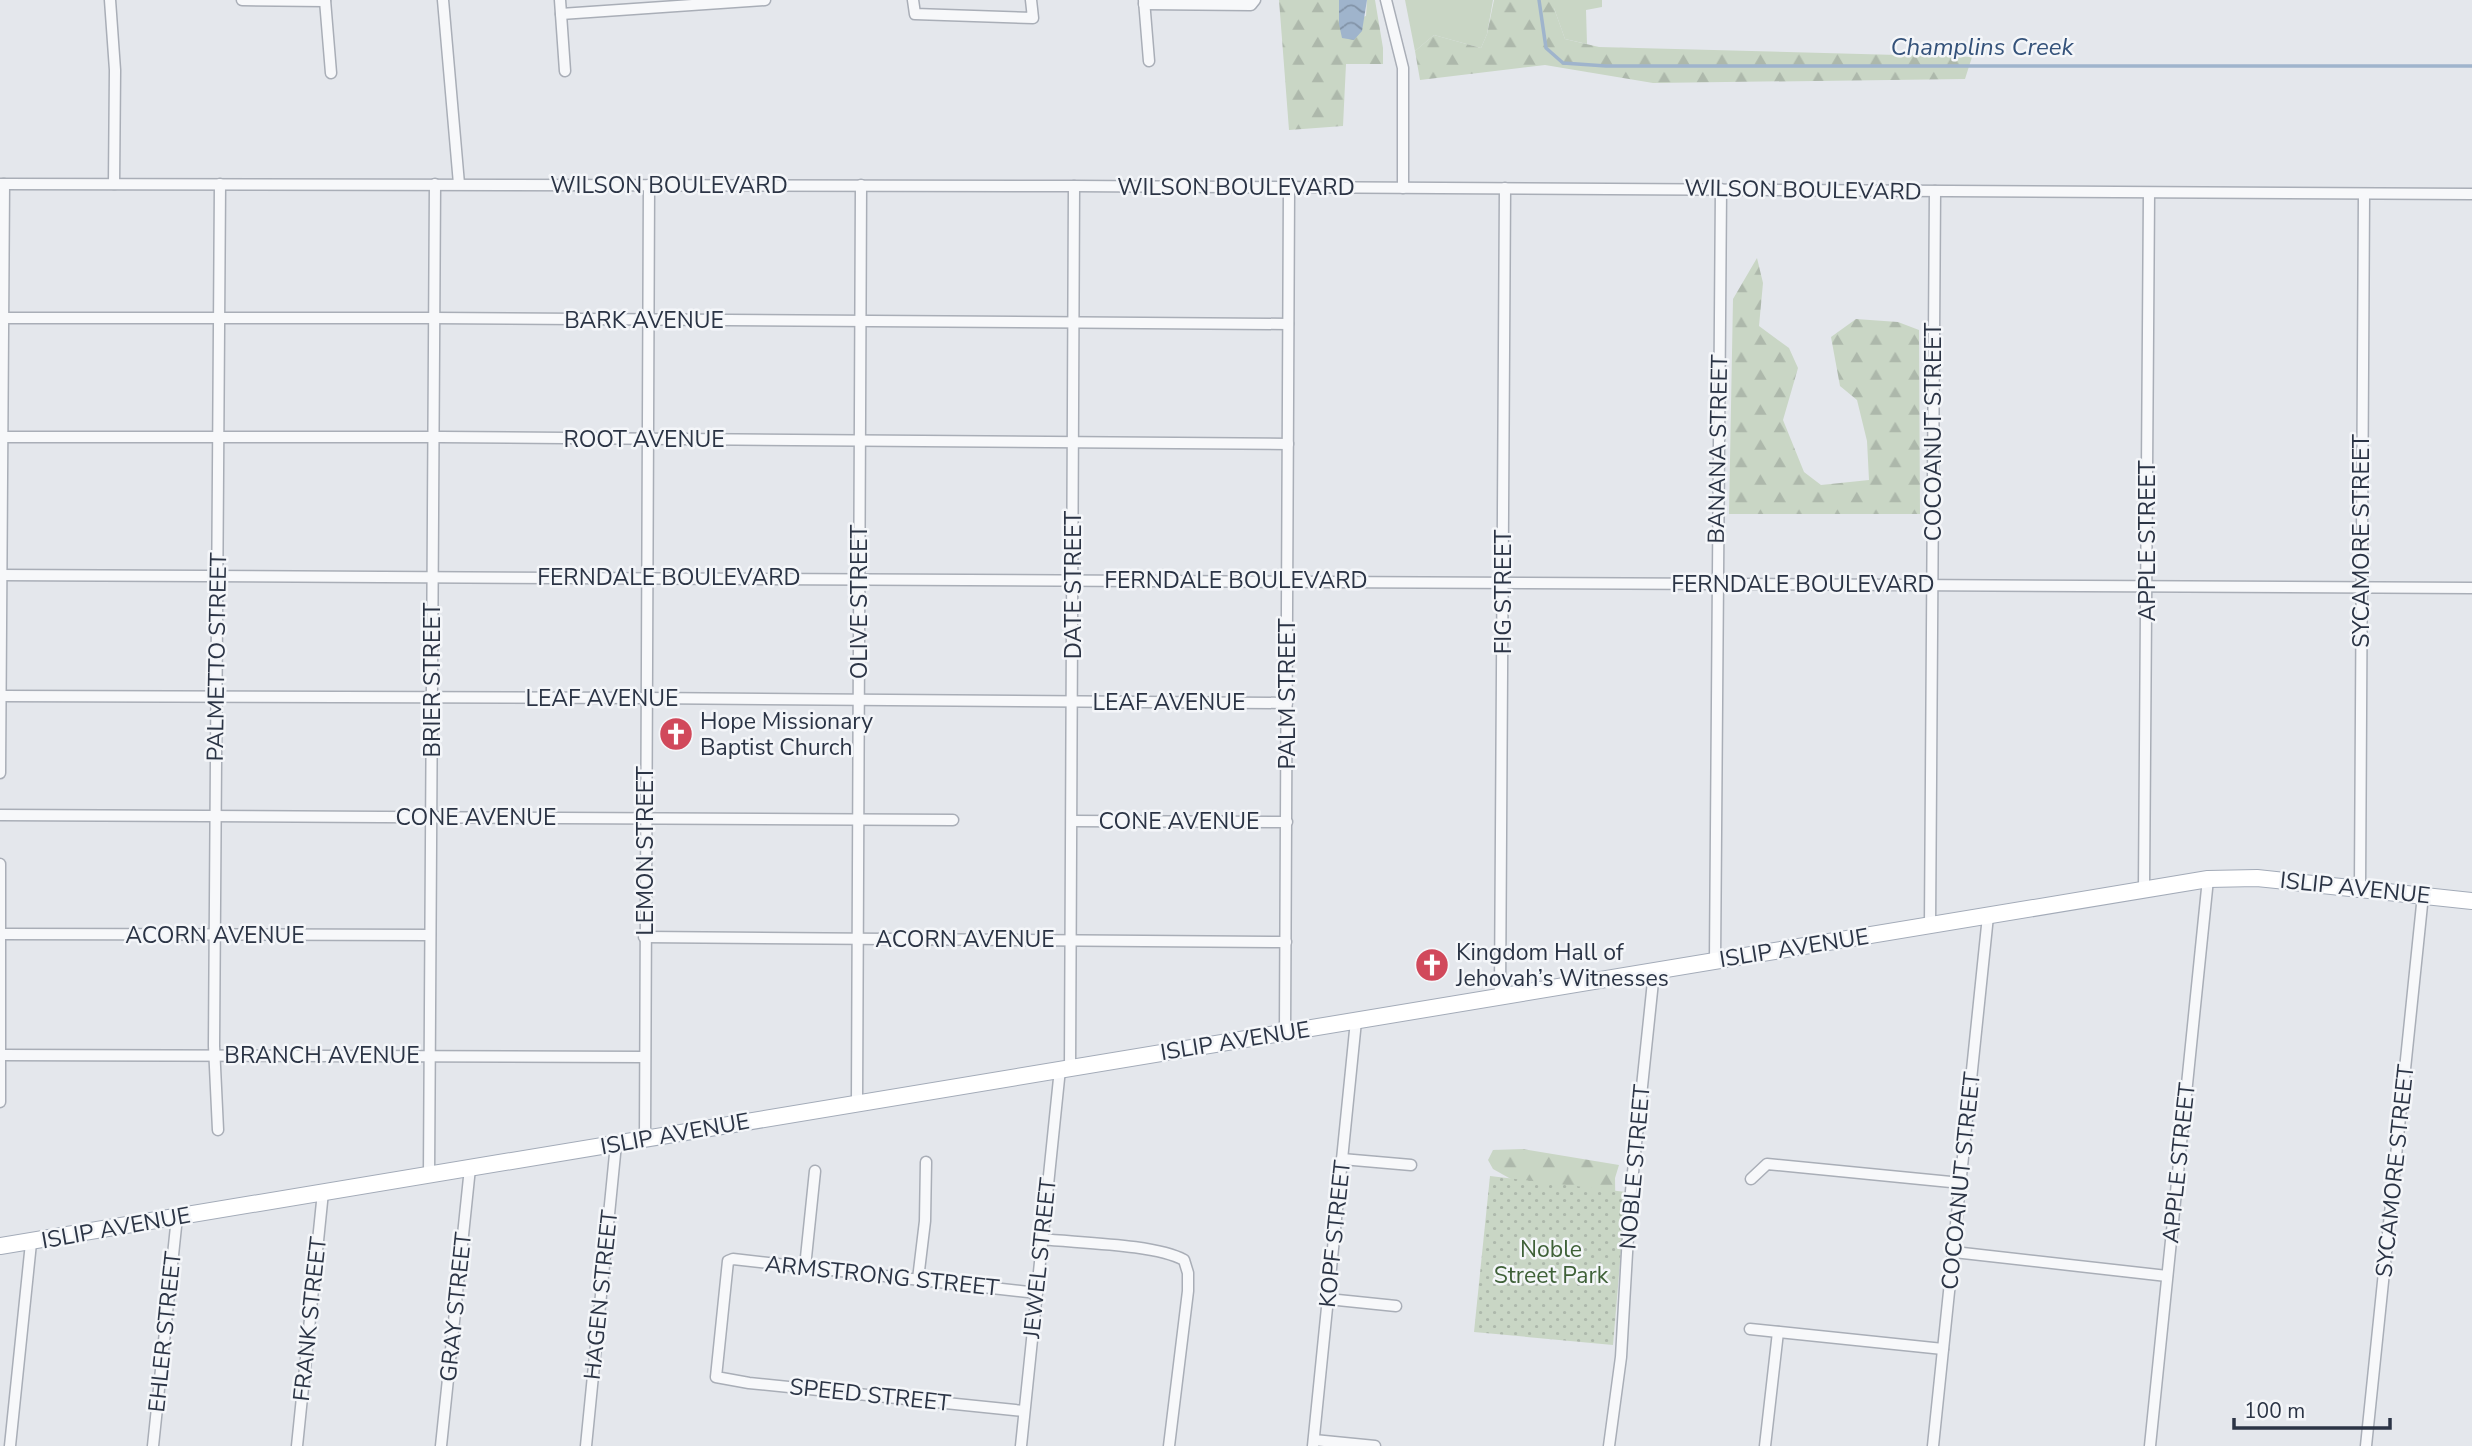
<svg xmlns="http://www.w3.org/2000/svg" width="2472" height="1446" font-family="'Nunito Sans',sans-serif">
	<style>
		.grass { fill: #c9d6c5 }
		.forest { fill: url(#forest-firs) }
		.park { fill: url(#park-dots) }
		.water { fill: url(#water-waves) }
		.lines { fill: none; stroke-linecap: round; stroke-linejoin: round }
		.stream { stroke: #9fb4cc; stroke-width: 3.5 }
		.minor-casing { stroke: #a9aeb7; stroke-width: 13 }
		.primary-casing { stroke: #a3abb8; stroke-width: 18 }
		.minor { stroke: #f7f8fa; stroke-width: 10 }
		.primary { stroke: #fff; stroke-width: 16 }
		.labels { text-anchor: middle; dominant-baseline: central; stroke-width: 5; stroke-linejoin: round; paint-order: stroke }
		.street-label { font-size: 23px; fill: #2b3445; stroke: #f4f6f9 }
		.poi-label { font-size: 23px; fill: #2b3445; stroke: #f4f6f9; text-anchor: start }
		.park-label { font-size: 23px; fill: #3f6138; stroke: #f4f6f9 }
		.water-label { font-size: 24px; font-style: italic; fill: #34527a; stroke: #f4f6f9 }
	</style>
	<defs>
		<pattern id="forest-firs" width="22" height="20" patternUnits="userSpaceOnUse" patternTransform="scale(1.75)"><rect width="22" height="20" fill="#c9d6c5"/><path d="M5 1l3.5 6h-7zM16 11l3.5 6h-7z" fill="#adb8ab"/></pattern>
		<pattern id="park-dots" width="8" height="8" patternUnits="userSpaceOnUse" patternTransform="scale(1.75)"><rect width="8" height="8" fill="#c9d6c5"/><path d="M2 2h.1M6 6h.1" fill="none" stroke="#adb8ab" stroke-width="1.8" stroke-linecap="round"/></pattern>
		<pattern id="water-waves" width="16" height="10" patternUnits="userSpaceOnUse" patternTransform="scale(1.75)"><rect width="16" height="10" fill="#9fb4cc"/><path d="M0 5q4-4 8 0t8 0" fill="none" stroke="#8293a7"/></pattern>
	</defs>
	<rect width="100%" height="100%" fill="#e4e7ec"/>
	<g class="grass">
		<polygon points="1405,0 1493,0 1487,34 1481,48 1434,35 1415,51"/>
		<polygon points="1554,0 1602,0 1602,7 1586,10 1587,44 1565,39 1554,8"/>
	</g>
	<g class="forest">
		<polygon points="1279,0 1339,0 1339,24 1366,16 1367,0 1375,0 1383,48 1383,64 1346,64 1343,126 1289,130"/>
		<polygon points="1494,0 1554,0 1554,8 1565,39 1599,47 1972,57 1965,79 1653,83 1545,65 1420,80 1415,51 1434,35 1481,48 1487,34"/>
		<polygon points="1757,258 1763,283 1759,326 1789,348 1798,368 1783,420 1804,472 1821,485 1869,480 1867,441 1857,400 1840,386 1831,337 1856,319 1898,322 1919,330 1920,514 1729,514 1733,299"/>
		<polygon points="1523,1149 1619,1165 1615,1178 1616,1238 1493,1169 1488,1160 1493,1150"/>
	</g>
	<polygon class="park" points="1490,1176 1626,1192 1613,1345 1474,1332"/>
	<polygon class="water" points="1339,0 1367,0 1362,31 1354,40 1342,38 1339,24"/>
	<g class="lines">
		<polyline class="stream" points="1539,0 1546,48 1563,63 1606,66 2472,66"/>
		<g class="minor-casing">
			<g id="minor">
				<polyline points="110,0 115,70 114,184"/>
				<polyline points="242,0 325,1"/>
				<polyline points="325,0 331,73"/>
				<polyline points="443,0 459,184"/>
				<polyline points="560,0 565,71"/>
				<polyline points="913,0 915,14 1033,18 1031,0"/>
				<polyline points="1144,0 1149,61"/>
				<polyline points="1386,0 1403,68 1403,188"/>
				<polyline points="1144,4 1251,5 1255,0"/>
				<polyline points="561,14 765,0"/>
				<polyline points="0,184 1074,186 2472,194"/>
				<polyline points="0,318 433,318 1288,324"/>
				<polyline points="0,437 441,437 1288,444"/>
				<polyline points="0,575 2472,588"/>
				<polyline points="1,696 645,698 1287,703"/>
				<polyline points="0,773 4,184"/>
				<polyline points="0,815 953,820"/>
				<polyline points="1072,821 1287,822"/>
				<polyline points="0,864 0,1102"/>
				<polyline points="2360,888 2364,194"/>
				<polyline points="2144,889 2149,193"/>
				<polyline points="1930,926 1935,191"/>
				<polyline points="0,934 430,935"/>
				<polyline points="644,937 1286,942"/>
				<polyline points="1715,961 1721,189"/>
				<polyline points="1500,996 1505,188"/>
				<polyline points="1285,1032 1289,188"/>
				<polyline points="0,1055 644,1057"/>
				<polyline points="1070,1068 1074,186"/>
				<polyline points="857,1103 861,185"/>
				<polyline points="218,1130 214,1046 220,184"/>
				<polyline points="645,1139 649,185"/>
				<polyline points="1342,1159 1411,1165"/>
				<polyline points="429,1175 435,184"/>
				<polyline points="1751,1179 1767,1164 1961,1183"/>
				<path d="M1042,1239C1078,1243 1155,1244 1184,1260L1188,1273V1291L1169,1446"/>
				<polyline points="1954,1252 2167,1276"/>
				<polyline points="805,1267 815,1171"/>
				<polyline points="918,1279 925,1221 926,1162"/>
				<polyline points="1328,1299 1396,1306"/>
				<polyline points="1750,1329 1943,1349"/>
				<polyline points="1024,1411 749,1383 716,1377 728,1261 733,1259 1037,1293"/>
				<polyline points="1314,1440 1375,1446"/>
				<polyline points="10,1446 31,1243"/>
				<polyline points="153,1446 177,1217"/>
				<polyline points="297,1446 323,1192"/>
				<polyline points="441,1446 470,1168"/>
				<polyline points="586,1446 616,1144"/>
				<polyline points="1021,1446 1060,1069"/>
				<polyline points="1313,1446 1356,1021"/>
				<polyline points="1609,1446 1621,1357 1630,1201 1654,972"/>
				<polyline points="1765,1446 1778,1332"/>
				<polyline points="1933,1446 1988,916"/>
				<polyline points="2150,1446 2208,879"/>
				<polyline points="2366,1446 2423,895"/>
			</g>
		</g>
		<g class="primary-casing">
			<polyline id="primary" points="0,1246 2208,879 2257,878 2472,901"/>
		</g>
		<use href="#minor" class="minor"/>
		<use href="#primary" class="primary"/>
	</g>
	<defs>
		<g id="church-disc" transform="scale(1.75)"><circle r="9.5" fill="#d1495b" stroke="#f4f6f9"/><path d="M-1.2-6h2.4v3.5h3.3v2.4h-3.3V6h-2.4V-.1h-3.3v-2.4h3.3Z" fill="#fff"/></g>
	</defs>
	<g fill-rule="evenodd">
		<use href="#church-disc" x="676" y="734"/>
		<use href="#church-disc" x="1432" y="965"/>
	</g>
	<g class="labels">
		<g class="street-label">
			<text x="669" y="185">WILSON BOULEVARD</text>
			<text x="1236" y="187">WILSON BOULEVARD</text>
			<text transform="translate(1803 190) rotate(1)">WILSON BOULEVARD</text>
			<text x="644" y="320">BARK AVENUE</text>
			<text transform="translate(1933 432) rotate(-90)">COCOANUT STREET</text>
			<text x="644" y="439">ROOT AVENUE</text>
			<text transform="translate(1718 449) rotate(-89)">BANANA STREET</text>
			<text transform="translate(2147 541) rotate(-90)">APPLE STREET</text>
			<text transform="translate(2361 541) rotate(-90)">SYCAMORE STREET</text>
			<text x="669" y="577">FERNDALE BOULEVARD</text>
			<text x="1236" y="580">FERNDALE BOULEVARD</text>
			<text x="1803" y="584">FERNDALE BOULEVARD</text>
			<text transform="translate(1073 585) rotate(-90)">DATE STREET</text>
			<text transform="translate(1503 592) rotate(-90)">FIG STREET</text>
			<text transform="translate(859 602) rotate(-90)">OLIVE STREET</text>
			<text transform="translate(217 657) rotate(-89)">PALMETTO STREET</text>
			<text transform="translate(432 680) rotate(-90)">BRIER STREET</text>
			<text transform="translate(1287 694) rotate(-90)">PALM STREET</text>
			<text x="602" y="698">LEAF AVENUE</text>
			<text x="1169" y="702">LEAF AVENUE</text>
			<text x="476" y="817">CONE AVENUE</text>
			<text x="1179" y="821">CONE AVENUE</text>
			<text transform="translate(645 851) rotate(-90)">LEMON STREET</text>
			<text transform="translate(2355 888) rotate(6)">ISLIP AVENUE</text>
			<text x="215" y="935">ACORN AVENUE</text>
			<text x="965" y="939">ACORN AVENUE</text>
			<text transform="translate(1794 948) rotate(-9)">ISLIP AVENUE</text>
			<text transform="translate(1235 1041) rotate(-9)">ISLIP AVENUE</text>
			<text x="322" y="1055">BRANCH AVENUE</text>
			<text transform="translate(675 1134) rotate(-10)">ISLIP AVENUE</text>
			<text transform="translate(2179 1163) rotate(-84)">APPLE STREET</text>
			<text transform="translate(1635 1167) rotate(-85)">NOBLE STREET</text>
			<text transform="translate(2395 1171) rotate(-84)">SYCAMORE STREET</text>
			<text transform="translate(1961 1181) rotate(-84)">COCOANUT STREET</text>
			<text transform="translate(116 1228) rotate(-10)">ISLIP AVENUE</text>
			<text transform="translate(1335 1234) rotate(-84)">KOPF STREET</text>
			<text transform="translate(1040 1258) rotate(-84)">JEWEL STREET</text>
			<text transform="translate(882 1276) rotate(6)">ARMSTRONG STREET</text>
			<text transform="translate(601 1295) rotate(-84)">HAGEN STREET</text>
			<text transform="translate(456 1307) rotate(-84)">GRAY STREET</text>
			<text transform="translate(310 1319) rotate(-84)">FRANK STREET</text>
			<text transform="translate(165 1332) rotate(-84)">EHLER STREET</text>
			<text transform="translate(870 1395) rotate(6)">SPEED STREET</text>
		</g>
		<g class="poi-label">
			<text x="700" y="721">Hope Missionary<tspan x="700" dy="26">Baptist Church</tspan></text>
			<text x="1456" y="952">Kingdom Hall of<tspan x="1456" dy="26">Jehovah’s Witnesses</tspan></text>
		</g>
		<g class="park-label">
			<text x="1551" y="1249">Noble<tspan x="1551" dy="26">Street Park</tspan></text>
		</g>
		<g class="water-label">
			<text x="1982" y="47">Champlins Creek</text>
		</g>
	</g>
	<path d="M2234 1418v10h156v-10" fill="none" stroke="#2b3445" stroke-width="3.5"/>
	<text x="2244" y="1418" font-size="21" fill="#2b3445" stroke="#f4f6f9" stroke-width="5" paint-order="stroke">100 m</text>
</svg>
